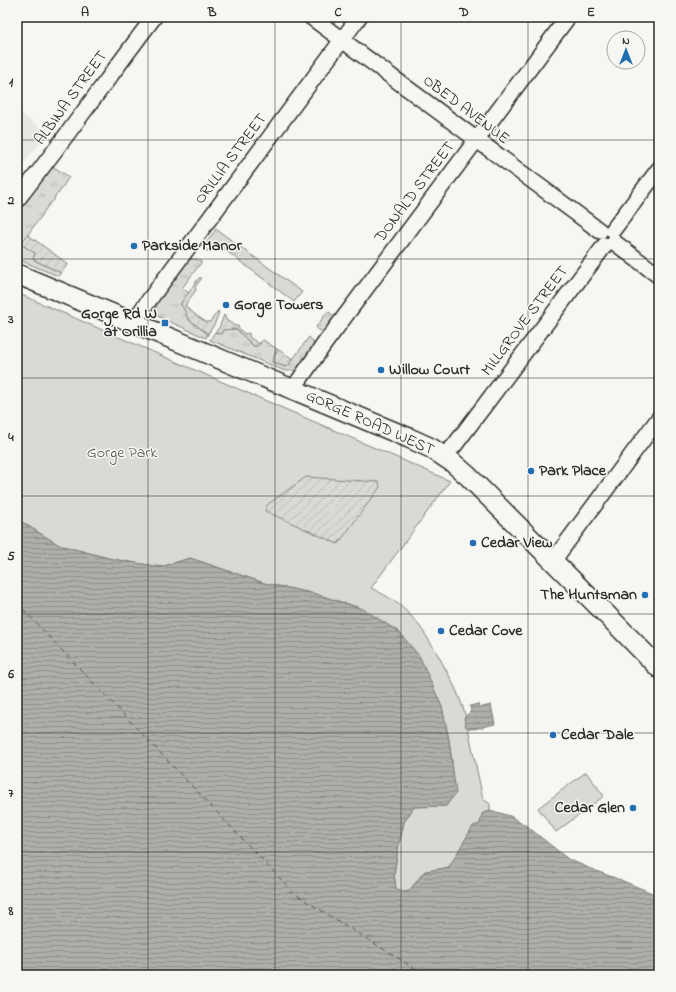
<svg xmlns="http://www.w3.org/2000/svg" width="676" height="992" font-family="'Indie Flower',sans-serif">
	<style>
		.built { fill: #e7e7e3 }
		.grass { fill: url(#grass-tufts); stroke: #828280 }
		.park { fill: #d9d9d5; stroke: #828280 }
		.garden { fill: url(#garden-furrows); stroke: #828280 }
		.water { fill: url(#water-rules); stroke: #7a7a78 }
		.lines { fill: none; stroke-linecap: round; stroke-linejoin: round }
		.ferry { stroke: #525251; stroke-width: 1; stroke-dasharray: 5 4; stroke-linecap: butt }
		.minor-casing { stroke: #2b2b2b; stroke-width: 18 }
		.major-casing { stroke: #2b2b2b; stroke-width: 22 }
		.minor { stroke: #f6f6f2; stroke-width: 15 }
		.major { stroke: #f6f6f2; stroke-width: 19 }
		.grid { fill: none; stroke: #2b2b2b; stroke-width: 1; stroke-opacity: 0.55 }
		.poi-dot { fill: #1f6fb2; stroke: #f6f6f2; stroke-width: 1.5 }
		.labels { text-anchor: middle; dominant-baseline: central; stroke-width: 3; stroke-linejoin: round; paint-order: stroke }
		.street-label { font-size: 16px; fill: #2b2b2b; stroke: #f6f6f2 }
		.poi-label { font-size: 16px; font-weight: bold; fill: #2b2b2b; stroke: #f6f6f2; text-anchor: start }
		.park-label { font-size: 16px; fill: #565656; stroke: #f6f6f2 }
		.neatline { fill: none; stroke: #2b2b2b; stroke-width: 1.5 }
		.grid-label { font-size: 13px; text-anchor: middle; font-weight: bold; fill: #2b2b2b }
	</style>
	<defs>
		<pattern id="grass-tufts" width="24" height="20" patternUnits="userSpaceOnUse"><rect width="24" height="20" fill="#d9d9d5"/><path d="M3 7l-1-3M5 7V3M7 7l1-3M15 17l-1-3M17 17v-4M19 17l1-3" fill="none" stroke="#babab7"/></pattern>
		<pattern id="garden-furrows" width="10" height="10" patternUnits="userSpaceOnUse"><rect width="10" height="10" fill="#d9d9d5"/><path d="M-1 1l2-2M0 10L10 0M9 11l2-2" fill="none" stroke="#babab7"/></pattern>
		<pattern id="water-rules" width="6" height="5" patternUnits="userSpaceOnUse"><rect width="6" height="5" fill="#aeaeab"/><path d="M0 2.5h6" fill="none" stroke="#8e8e8b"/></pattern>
	</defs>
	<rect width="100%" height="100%" fill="#f6f6f2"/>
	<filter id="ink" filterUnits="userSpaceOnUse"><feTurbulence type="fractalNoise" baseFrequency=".025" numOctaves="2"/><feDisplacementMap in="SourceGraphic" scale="8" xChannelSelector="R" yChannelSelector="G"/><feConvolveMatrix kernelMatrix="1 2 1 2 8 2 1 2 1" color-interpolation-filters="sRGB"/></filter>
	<g filter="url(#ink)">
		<polygon class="built" points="17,110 47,133 17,173"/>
		<g class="grass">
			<polygon points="51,167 57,169 69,177 58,194 57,193 54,198 55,199 51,203 50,203 43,213 43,214 23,241 35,253 34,259 38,262 61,273 58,276 17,259 17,211 48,168"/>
			<polygon points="216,229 302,292 294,302 217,244 210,252 208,252 204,247 205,245"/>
			<polygon points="190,259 196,259 201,261 201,263 182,288 189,293 181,303 181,305 184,308 188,319 208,334 206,338 157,316 155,314 155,309 158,303 156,301 185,260"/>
			<path d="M328,311L336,318L326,331C322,331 318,331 316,327Z"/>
			<path d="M226,329H235L238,330C240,333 251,345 254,346C255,346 256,346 257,346L263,340L277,349L272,362L286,367L288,366L309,337L313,342L314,347L297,372L295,370L289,371H285L210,340L215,332L221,334L223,330Z"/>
		</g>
		<g class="park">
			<path d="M17,293L414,465L450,481L371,588C383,594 395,600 405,610C419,622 428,639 438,655C449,675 458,691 465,714L483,799L490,804V810L482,814L480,824L460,850L449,867L440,869L425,871L408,892L396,889L394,874L398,849L404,822L414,807L446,806L452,762L449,740L442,707L399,632L363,609L316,594L264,583L190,558L161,567L112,559L59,545L20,521V508L17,503Z"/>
			<polygon points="586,772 604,796 556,832 538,808"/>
		</g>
		<g class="garden">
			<polygon points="28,235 68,264 61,273 38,262 33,259 35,253 22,245 22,241"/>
			<path d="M199,278H202L195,287L196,290L186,304V307L197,316L206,322H210L218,311L219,312L215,323L208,334L188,319L184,309L181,305C182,299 187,296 190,291C193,286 195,282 199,278Z"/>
			<path d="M224,315L225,316L226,320L235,326H238L239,329L245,334L249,333V337L258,343H261L257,346C256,346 255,346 254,346C252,345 239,332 238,330L235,329L223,330L221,334L215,332L219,328Z"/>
			<polygon points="277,349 293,359 288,366 286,367 272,362"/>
			<polygon points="306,477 379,482 380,487 338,544 265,511 267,505"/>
		</g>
		<g class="water">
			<polygon points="17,503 20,508 20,521 59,545 112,559 161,567 190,558 264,583 316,594 363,609 399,632 420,657 442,707 449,740 456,793 446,806 414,807 404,822 398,849 394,874 396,889 408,892 425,871 440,869 449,867 473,826 480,824 482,814 490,810 510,816 528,827 568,859 591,869 623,881 652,893 659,901 659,975 17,975"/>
			<polygon points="478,704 479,708 491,705 495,724 474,729 466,727 464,718 471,711 470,706"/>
		</g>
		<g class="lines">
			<polyline class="ferry" points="17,603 295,894 425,975"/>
			<g class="minor-casing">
				<g id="minor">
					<polyline points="311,17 600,231"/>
					<path d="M17,200C64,140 108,78 154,17"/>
					<polyline points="613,230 659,169"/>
					<polyline points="614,242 659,276"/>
					<polyline points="135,323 141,311 359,17"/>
					<polyline points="293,389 325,343 568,17"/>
					<polyline points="443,456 454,446 605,245"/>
					<polyline points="553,561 659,418"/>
				</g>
			</g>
			<g class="major-casing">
				<polyline id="major" points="17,274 409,438 431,448 452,462 468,476 607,615 659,668"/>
			</g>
			<use href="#minor" class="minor"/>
			<use href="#major" class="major"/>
		</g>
	</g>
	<path class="grid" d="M148,17V975M275,17V975M401,17V975M528,17V975M17,140H659M17,259H659M17,378H659M17,496H659M17,614H659M17,733H659M17,852H659"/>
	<g class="poi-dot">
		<circle cx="134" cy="246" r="4"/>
		<circle cx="226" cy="305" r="4"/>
		<rect x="161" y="319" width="8" height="8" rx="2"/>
		<circle cx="381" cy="370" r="4"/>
		<circle cx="531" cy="471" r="4"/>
		<circle cx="473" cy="543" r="4"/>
		<circle cx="645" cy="595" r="4"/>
		<circle cx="441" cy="631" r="4"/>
		<circle cx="553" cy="735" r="4"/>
		<circle cx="633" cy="808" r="4"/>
	</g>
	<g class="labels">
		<g class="street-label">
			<text transform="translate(71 98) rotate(-54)">ALBINA STREET</text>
			<text transform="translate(466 110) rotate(37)">OBED AVENUE</text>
			<text transform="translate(231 159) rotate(-53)">ORILLIA STREET</text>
			<text transform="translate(415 192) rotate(-53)">DONALD STREET</text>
			<text transform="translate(525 321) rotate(-53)">MILLGROVE STREET</text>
			<text transform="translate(370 423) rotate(24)">GORGE ROAD WEST</text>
		</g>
		<g class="poi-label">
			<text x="142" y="246">Parkside Manor</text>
			<text x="234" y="305">Gorge Towers</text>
			<text x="157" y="314" text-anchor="end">Gorge Rd W<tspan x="157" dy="18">at Orillia</tspan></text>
			<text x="389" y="370">Willow Court</text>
			<text x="539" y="471">Park Place</text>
			<text x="481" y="543">Cedar View</text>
			<text x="637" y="595" text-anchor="end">The Huntsman</text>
			<text x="449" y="631">Cedar Cove</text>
			<text x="561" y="735">Cedar Dale</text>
			<text x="625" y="808" text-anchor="end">Cedar Glen</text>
		</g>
		<g class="park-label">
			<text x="122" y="453">Gorge Park</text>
		</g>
	</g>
	<rect width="676" height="992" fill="none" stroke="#f6f6f2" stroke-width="44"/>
	<g transform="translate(626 50)"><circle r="19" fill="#f6f6f2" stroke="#a5a5a2"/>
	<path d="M0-3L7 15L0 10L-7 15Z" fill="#1f6fb2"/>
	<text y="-6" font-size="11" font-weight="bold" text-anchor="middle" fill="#2b2b2b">N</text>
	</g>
	<rect x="22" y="22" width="632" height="948" class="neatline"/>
	<g class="grid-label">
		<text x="85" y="16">A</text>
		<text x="212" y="16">B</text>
		<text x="338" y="16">C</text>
		<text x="464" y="16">D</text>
		<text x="591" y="16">E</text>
		<text x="11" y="86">1</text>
		<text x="11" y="204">2</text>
		<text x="11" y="323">3</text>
		<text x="11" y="441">4</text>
		<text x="11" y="560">5</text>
		<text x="11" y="678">6</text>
		<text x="11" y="797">7</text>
		<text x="11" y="915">8</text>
	</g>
</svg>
